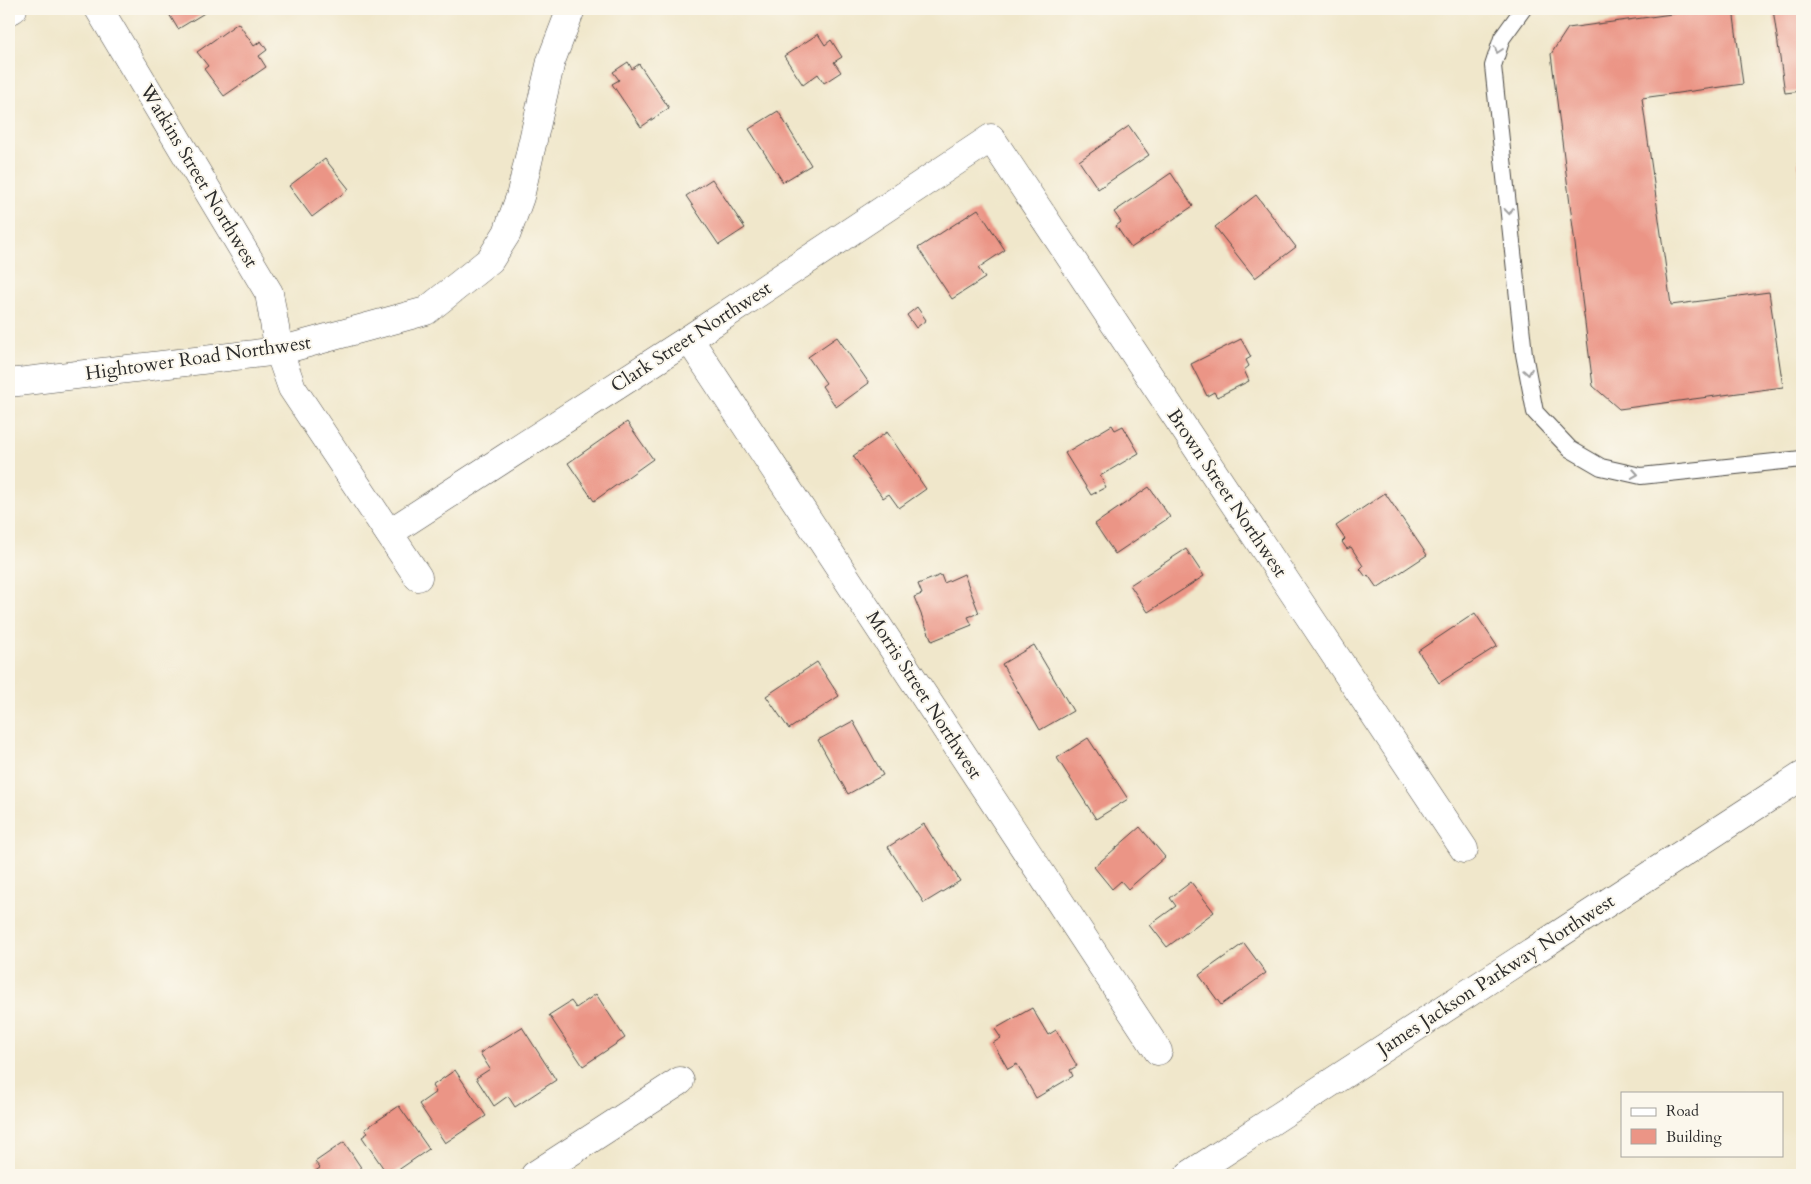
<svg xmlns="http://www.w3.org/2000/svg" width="1811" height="1184" font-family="Cardo,serif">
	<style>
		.building { fill: #eb9586 }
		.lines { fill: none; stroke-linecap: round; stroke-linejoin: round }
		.lane-casing { stroke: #494743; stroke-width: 18 }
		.street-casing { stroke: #494743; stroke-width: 29 }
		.secondary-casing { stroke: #494743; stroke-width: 29 }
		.lane { stroke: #fff; stroke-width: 16 }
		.street { stroke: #fff; stroke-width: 28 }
		.secondary { stroke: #fff; stroke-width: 28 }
		.oneway { stroke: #a0a0a0 }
		.labels { text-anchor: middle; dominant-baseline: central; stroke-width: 4; stroke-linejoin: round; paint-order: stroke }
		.street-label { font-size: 19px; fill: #2b2b2b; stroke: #fbf7ec }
	</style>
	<rect width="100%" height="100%" fill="#fbf7ec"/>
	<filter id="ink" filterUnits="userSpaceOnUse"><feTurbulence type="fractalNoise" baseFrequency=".02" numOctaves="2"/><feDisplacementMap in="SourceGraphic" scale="10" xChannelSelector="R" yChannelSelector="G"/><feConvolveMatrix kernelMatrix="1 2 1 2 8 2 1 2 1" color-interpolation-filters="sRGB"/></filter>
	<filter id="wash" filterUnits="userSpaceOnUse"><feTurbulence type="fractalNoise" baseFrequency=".0096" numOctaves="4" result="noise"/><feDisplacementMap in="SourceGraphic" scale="20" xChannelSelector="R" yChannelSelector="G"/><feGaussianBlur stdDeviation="1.12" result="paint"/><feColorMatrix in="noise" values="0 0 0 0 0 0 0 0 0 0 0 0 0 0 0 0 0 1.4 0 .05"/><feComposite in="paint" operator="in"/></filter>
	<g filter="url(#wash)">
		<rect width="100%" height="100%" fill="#f0e7cb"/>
		<g id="blocks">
			<g class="building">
				<polygon points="166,9 211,9 178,29"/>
				<polygon points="1709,9 1733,9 1743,84 1642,98 1671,305 1769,292 1783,387 1619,409 1593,386 1551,54 1568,28"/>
				<polygon points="1773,9 1802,9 1802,91 1785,93"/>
				<polygon points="238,23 254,46 261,41 267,50 259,56 266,67 224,96 204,69 208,66 197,52"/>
				<polygon points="818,34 825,45 831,40 842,57 834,62 841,72 824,83 818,74 803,85 784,56"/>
				<polygon points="628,62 632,69 639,64 669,108 641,127 612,84 619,80 613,72"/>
				<polygon points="778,111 811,165 783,182 749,129"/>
				<polygon points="1129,126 1149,155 1098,189 1079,161"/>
				<polygon points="325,159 349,189 312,217 289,186"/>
				<polygon points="1802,160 1802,183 1801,183 1798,161"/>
				<polygon points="1171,173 1193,206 1131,248 1116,226 1121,222 1114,212"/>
				<polygon points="712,179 745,228 719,245 686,196"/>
				<polygon points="1256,195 1296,247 1255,278 1215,227"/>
				<polygon points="978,209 1005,250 978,268 985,278 952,299 918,248"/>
				<polygon points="917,307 926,320 916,328 907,315"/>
				<polygon points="837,337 869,383 836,407 822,386 826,383 808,357"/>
				<polygon points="1241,339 1251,357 1246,360 1249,366 1244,370 1249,381 1217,397 1214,392 1207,396 1191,364"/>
				<polygon points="627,422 653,459 594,501 568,463"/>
				<polygon points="1112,425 1115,430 1123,426 1139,453 1100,476 1106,487 1091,495 1065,453"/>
				<polygon points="887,432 926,489 899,508 889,494 883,498 853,456"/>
				<polygon points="1149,487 1170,517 1115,554 1095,524"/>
				<polygon points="1385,493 1427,555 1377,588 1368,575 1366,577 1360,569 1363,566 1351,547 1347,549 1342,542 1345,539 1336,526"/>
				<polygon points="1186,549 1204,576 1148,612 1130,585"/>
				<polygon points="964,574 979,613 968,617 972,625 932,641 914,597 922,594 918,584 941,575 944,583"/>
				<polygon points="1475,613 1497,646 1439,683 1418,651"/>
				<polygon points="1034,645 1073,711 1040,730 1002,664"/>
				<polygon points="817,662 839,696 789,729 766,696"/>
				<polygon points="853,721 883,775 848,794 818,740"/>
				<polygon points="1088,738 1128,799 1096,819 1057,758"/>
				<polygon points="924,824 960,881 924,903 888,847"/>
				<polygon points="1140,827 1165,857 1128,889 1121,881 1112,889 1094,867"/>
				<polygon points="1191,882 1214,912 1167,947 1150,925 1176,906 1170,898"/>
				<polygon points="1244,943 1266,973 1221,1005 1199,975"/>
				<polygon points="596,994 625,1038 583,1066 549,1015 571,1001 576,1008"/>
				<polygon points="1032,1008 1048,1035 1056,1030 1077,1066 1070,1070 1073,1076 1036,1098 1017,1064 1008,1069 993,1043 1001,1038 995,1029"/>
				<polygon points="522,1027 556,1080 515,1107 508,1096 494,1106 476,1078 490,1069 480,1053"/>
				<polygon points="455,1070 486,1116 445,1143 419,1104 436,1092 432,1086"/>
				<polygon points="399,1106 429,1149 391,1175 388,1175 362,1137 368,1133 365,1129"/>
				<polygon points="344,1142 366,1175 309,1175 320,1168 315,1162"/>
			</g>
		</g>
	</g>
	<g filter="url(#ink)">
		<use href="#blocks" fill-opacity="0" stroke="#494743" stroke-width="1"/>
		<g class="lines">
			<g class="lane-casing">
				<polyline id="lane" points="1523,9 1502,38 1493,66 1524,354 1535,412 1570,449 1601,467 1641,476 1802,459"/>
			</g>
			<g class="street-casing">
				<g id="street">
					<polyline points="99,9 269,293 279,351 292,388 418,577"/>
					<polyline points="9,11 13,9"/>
					<polyline points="689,339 1158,1051"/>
					<polyline points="389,533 689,339 991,138 1464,849"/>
					<polyline points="535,1175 680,1081"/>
				</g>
			</g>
			<g class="secondary-casing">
				<g id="secondary">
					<polyline points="9,383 279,351 426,311 490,260 507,233 520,197 551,61 571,9"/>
					<polyline points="1189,1175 1802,776"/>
				</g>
			</g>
			<use href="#lane" class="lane"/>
			<use href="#street" class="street"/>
			<use href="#secondary" class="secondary"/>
		</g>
		<defs><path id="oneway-chevron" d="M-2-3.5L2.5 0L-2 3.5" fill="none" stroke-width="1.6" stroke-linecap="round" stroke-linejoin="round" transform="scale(1.25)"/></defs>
		<g class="oneway">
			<use href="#oneway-chevron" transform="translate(1498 50) rotate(108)"/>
			<use href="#oneway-chevron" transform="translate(1509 211) rotate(84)"/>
			<use href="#oneway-chevron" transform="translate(1528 372) rotate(80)"/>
			<use href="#oneway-chevron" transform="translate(1635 474) rotate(9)"/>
		</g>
	</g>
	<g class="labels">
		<g class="street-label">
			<text transform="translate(199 176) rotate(59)">Watkins Street Northwest</text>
			<text transform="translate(691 337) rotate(-33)">Clark Street Northwest</text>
			<text transform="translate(198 358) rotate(-8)">Hightower Road Northwest</text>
			<text transform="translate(1227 493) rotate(56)">Brown Street Northwest</text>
			<text transform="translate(924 695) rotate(57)">Morris Street Northwest</text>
			<text transform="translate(1496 975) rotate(-33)">James Jackson Parkway Northwest</text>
		</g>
	</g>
	<rect width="1811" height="1184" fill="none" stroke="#fbf7ec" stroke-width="30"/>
	<rect x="1621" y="1092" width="162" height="65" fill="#fbf7ec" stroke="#a8a59f"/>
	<rect x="1631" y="1108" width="25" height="8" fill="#ffffff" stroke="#a8a59f"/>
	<text x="1666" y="1116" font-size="15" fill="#2b2b2b">Road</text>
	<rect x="1631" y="1129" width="25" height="15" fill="#eb9586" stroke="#a8a59f"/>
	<text x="1666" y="1142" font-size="15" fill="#2b2b2b">Building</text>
</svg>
